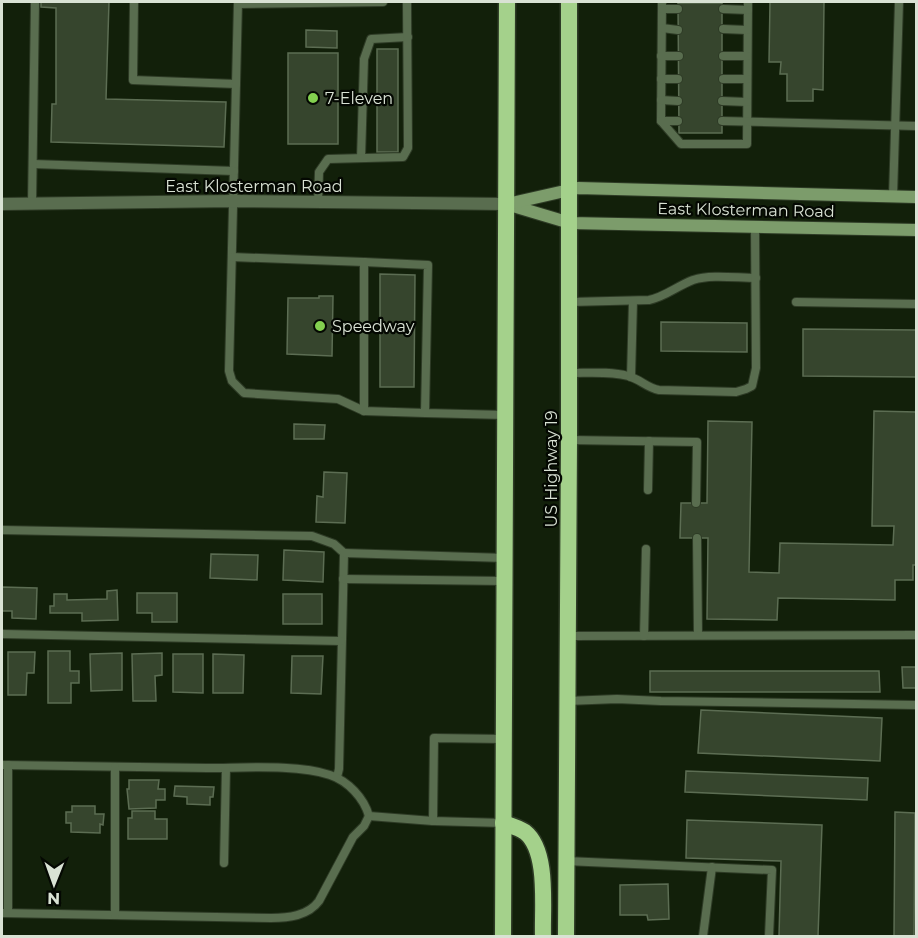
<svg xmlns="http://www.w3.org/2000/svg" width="918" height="938" font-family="Montserrat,sans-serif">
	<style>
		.building { fill: #36452d; stroke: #5c6d53; stroke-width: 1.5 }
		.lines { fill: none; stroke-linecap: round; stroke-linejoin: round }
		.service-casing { stroke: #2e3b26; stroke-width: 10 }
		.minor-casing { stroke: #2e3b26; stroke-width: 14 }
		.secondary-casing { stroke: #2e3b26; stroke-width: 14 }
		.trunk-casing { stroke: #2e3b26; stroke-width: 19 }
		.service { stroke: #596d4f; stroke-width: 8 }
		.minor { stroke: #596d4f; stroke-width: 12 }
		.secondary { stroke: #7c9c6b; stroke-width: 12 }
		.trunk { stroke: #a4d18b; stroke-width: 16 }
		.poi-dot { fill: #83d04f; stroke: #040802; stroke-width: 2 }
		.labels { text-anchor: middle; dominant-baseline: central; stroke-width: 4.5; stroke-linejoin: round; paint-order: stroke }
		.poi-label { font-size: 16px; fill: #d9e2d4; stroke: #040802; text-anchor: start }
		.street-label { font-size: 16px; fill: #d9e2d4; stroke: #040802 }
	</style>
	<rect width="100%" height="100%" fill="#12200a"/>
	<g class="building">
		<polygon points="41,2 109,2 106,99 226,102 224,147 51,142 52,104 56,104 56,8 41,7"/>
		<polygon points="770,2 824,2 823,90 813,89 813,101 787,101 787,74 780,74 781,62 769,62"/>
		<polygon points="678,3 722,3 722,133 679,133"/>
		<polygon points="306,30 337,31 337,48 306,47"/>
		<rect x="377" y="49" width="21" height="103"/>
		<rect x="288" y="53" width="50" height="91"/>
		<polygon points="380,274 415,275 414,387 380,387"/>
		<polygon points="319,296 333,296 332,356 287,354 288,298 319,298"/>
		<polygon points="661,322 747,323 747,352 661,351"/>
		<polygon points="803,329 916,330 916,377 803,376"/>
		<polygon points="874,411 916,412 916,565 913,565 913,580 895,580 895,600 778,598 777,620 707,619 708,538 680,538 681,503 707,503 708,421 752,422 749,572 779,573 780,543 893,545 894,526 872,526"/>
		<polygon points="294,424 325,425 324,439 294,439"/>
		<polygon points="324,472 347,473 345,523 316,522 317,496 323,497"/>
		<polygon points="284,550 324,552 323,582 283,580"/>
		<polygon points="211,554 258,555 257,580 210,578"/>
		<polygon points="2,587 37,588 36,619 12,618 12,611 2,611"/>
		<polygon points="117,590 118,620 82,621 82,613 50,613 50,606 54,606 54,594 67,594 67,600 107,599 107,591"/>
		<polygon points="137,593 177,593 177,622 152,622 152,613 137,613"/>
		<rect x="283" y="594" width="39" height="30"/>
		<polygon points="48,651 70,651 70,671 79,671 79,683 71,683 71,703 48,703"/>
		<polygon points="8,652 35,652 34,673 27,673 26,695 8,695"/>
		<polygon points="122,653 122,690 91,691 90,654"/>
		<polygon points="162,653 162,675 155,676 156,701 133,701 132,654"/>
		<polygon points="173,654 203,654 203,693 173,692"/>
		<polygon points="213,654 244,655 243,693 213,693"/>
		<polygon points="292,656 323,656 321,694 291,693"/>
		<polygon points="902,667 916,667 916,688 903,688"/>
		<polygon points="650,671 879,671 880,692 650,692"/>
		<polygon points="701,710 882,718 880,761 698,753"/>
		<polygon points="686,771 868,778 867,800 685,792"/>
		<polygon points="129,780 159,780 158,789 165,789 165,800 156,800 156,808 129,809 127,789 129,789"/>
		<polygon points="175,786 214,787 213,797 210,797 210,805 187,804 187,797 174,796"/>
		<polygon points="72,806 95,806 95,814 104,814 103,825 100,824 100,833 71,832 71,823 66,823 66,812 72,812"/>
		<polygon points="132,811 155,811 155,819 167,819 167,839 128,839 128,818 132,818"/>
		<polygon points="895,812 915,813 914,936 894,936"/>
		<polygon points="687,820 822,825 818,936 779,936 781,861 686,858"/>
		<polygon points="668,884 669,919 648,920 647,915 620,915 620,885"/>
	</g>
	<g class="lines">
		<g class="service-casing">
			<g id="service">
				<polyline points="134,2 133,80 236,84"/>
				<polyline points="238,2 229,371 232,381 244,393 338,399 364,411"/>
				<polyline points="662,2 661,121 681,144 747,144 748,2"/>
				<polyline points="238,4 383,2"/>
				<polyline points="662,9 678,9"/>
				<polyline points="723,9 748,10"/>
				<polyline points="662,28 678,30"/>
				<polyline points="723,29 747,30"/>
				<polyline points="661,56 679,56"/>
				<polyline points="723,56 747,56"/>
				<polyline points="661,79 678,79"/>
				<polyline points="723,79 747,79"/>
				<polyline points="661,100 678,101"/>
				<polyline points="722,101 747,102"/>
				<polyline points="661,121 678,121"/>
				<polyline points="722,121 916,126"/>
				<polyline points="361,158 364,59 371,39 408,37"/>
				<polyline points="33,164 234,171"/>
				<polyline points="893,196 899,2"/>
				<polyline points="318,203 319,172 328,159 403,157 408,148 407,2"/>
				<polyline points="32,204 35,2"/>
				<polyline points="232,257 364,262"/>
				<path d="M570,302L649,300C665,297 677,286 693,280C712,274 736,278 756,278"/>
				<polyline points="796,302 916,304"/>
				<path d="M570,373C589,373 610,371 628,376C640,379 647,388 659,390L736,392L746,389L752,386L756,368L755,227"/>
				<polyline points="631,377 633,301"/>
				<polyline points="425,413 364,411 364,262 428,265 425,413 505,415"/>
				<polyline points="569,440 697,442 696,503"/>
				<polyline points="648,490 649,441"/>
				<polyline points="2,530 312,536 334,544 344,553 339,769 337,777"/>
				<polyline points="697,538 698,635"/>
				<polyline points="344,553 505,558"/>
				<polyline points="343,579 505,581"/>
				<polyline points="2,634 341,641"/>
				<polyline points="568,636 916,635"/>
				<polyline points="644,636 646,549"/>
				<polyline points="567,701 617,699 661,701 916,705"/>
				<path d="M2,765C70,766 139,767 207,768C242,768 298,764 330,775C348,781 364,798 369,816L433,821L503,823"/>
				<polyline points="8,765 8,913"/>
				<polyline points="433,821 434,738 504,739"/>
				<polyline points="566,861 772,870 769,936"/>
				<polyline points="224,863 226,768"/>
				<path d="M2,913L271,918C288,918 308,916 319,901L353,837L364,826L369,816"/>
				<polyline points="115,915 115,767"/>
				<polyline points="703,936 712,867"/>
			</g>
		</g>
		<g class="minor-casing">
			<polyline id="minor" points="2,204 233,201 506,204"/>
		</g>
		<g class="secondary-casing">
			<g id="secondary">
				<polyline points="506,204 570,223 916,230"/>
				<polyline points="508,204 578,188 916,197"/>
			</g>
		</g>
		<g class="trunk-casing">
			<g id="trunk">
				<path d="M503,823C510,825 519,828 525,832C549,851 542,908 543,936"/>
				<polyline points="503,936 507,2"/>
				<polyline points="566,936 569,440 569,2"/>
			</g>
		</g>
		<use href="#service" class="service"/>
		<use href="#minor" class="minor"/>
		<use href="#secondary" class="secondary"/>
		<use href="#trunk" class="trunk"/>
	</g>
	<g class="poi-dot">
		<circle cx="313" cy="98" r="6"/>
		<circle cx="320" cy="326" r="6"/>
	</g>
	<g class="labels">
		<g class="poi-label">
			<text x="325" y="98">7-Eleven</text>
			<text x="332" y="326">Speedway</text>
		</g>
		<g class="street-label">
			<text x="254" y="186">East Klosterman Road</text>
			<text transform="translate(746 210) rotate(1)">East Klosterman Road</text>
			<text transform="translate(551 469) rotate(-90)">US Highway 19</text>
		</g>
	</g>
	<rect width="918" height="938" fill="none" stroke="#d9e2d4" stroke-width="6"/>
	<g transform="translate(54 884) rotate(181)" stroke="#040802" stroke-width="4.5" paint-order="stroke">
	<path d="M0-4.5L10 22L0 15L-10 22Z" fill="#d9e2d4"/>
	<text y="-9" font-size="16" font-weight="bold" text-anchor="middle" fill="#d9e2d4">N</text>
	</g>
</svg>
